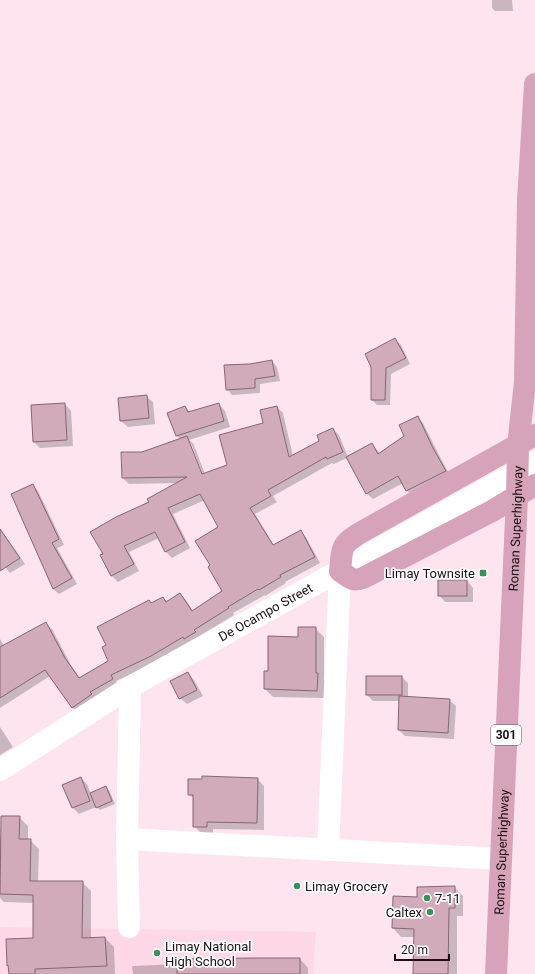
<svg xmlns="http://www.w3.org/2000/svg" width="535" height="974" font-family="Roboto,sans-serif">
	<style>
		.built { fill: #ffd8e7 }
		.shadow { fill: #0003; fill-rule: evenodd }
		.building { fill: #d1abba; stroke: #886573 }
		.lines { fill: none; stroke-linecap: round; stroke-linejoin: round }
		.minor { stroke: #fff; stroke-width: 22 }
		.major { stroke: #d7a3bb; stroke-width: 22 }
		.poi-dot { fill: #3c8e5f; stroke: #fff; stroke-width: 1.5 }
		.labels { text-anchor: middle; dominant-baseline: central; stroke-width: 3.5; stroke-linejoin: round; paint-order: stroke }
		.shield { fill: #fff; stroke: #5f565a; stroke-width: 1 }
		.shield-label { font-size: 12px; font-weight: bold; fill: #1b0e14 }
		.street-label { font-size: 13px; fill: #1b0e14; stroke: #fff }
		.poi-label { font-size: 13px; fill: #1b0e14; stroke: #fff; text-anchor: start }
	</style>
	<rect width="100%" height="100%" fill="#fde4ee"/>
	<polygon class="built" points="0,927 316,932 313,974 0,974"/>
	<g class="shadow">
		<polygon points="492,0 512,0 513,11 495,11 492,8"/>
		<polygon points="395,339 401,345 410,364 391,374 390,405 377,405 372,400"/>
		<polygon points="272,361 277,367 280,381 260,384 260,393 232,395 227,389 250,365"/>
		<polygon points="146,396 153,402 155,424 128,427 121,421"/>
		<polygon points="65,404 71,411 73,446 40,448 34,442"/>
		<path d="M219,404L225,411L230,427L189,440L193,443L205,474L228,465L277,407L283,413L293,456L320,441L333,429L339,435L348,457L372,444L378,451L380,454L406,436L417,417L423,423L439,455L451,477L413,496L406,490L403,483L373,499L366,493L347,458L334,464L332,463L273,496L277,502L255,514L274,545L300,532L306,537L320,563L285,582L286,583L265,596V595L233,613L234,615L157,662L116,681L118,685L78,713L73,708L50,676L0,708V639L4,646L46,624L52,629L71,665L80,678L109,661L107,645L149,601L152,604L163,598L168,603L180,594L186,600L193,611L224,591L212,566L219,527L205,500L173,514L190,548L172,558L166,552L159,538L129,552L139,571L118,582L112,576L101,556L151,503L179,483L129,484L123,478L142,453L181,440L176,435L185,407L190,413ZM189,443H191L204,478L203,479Z"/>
		<polygon points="33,485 38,491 64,545 57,548 77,584 59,594 53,589"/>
		<polygon points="0,528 25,564 10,573 5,567 0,560"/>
		<polygon points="467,581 473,588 473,602 445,602 439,595"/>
		<polygon points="315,628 324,637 324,680 326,682 325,698 273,697 265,689 269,672 299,638"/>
		<polygon points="188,673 194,680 203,696 187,704 180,698"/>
		<polygon points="402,677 408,683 408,698 449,700 456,706 454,739 405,736 399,730 400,701 373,701 367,695"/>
		<polygon points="0,727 13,747 0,755"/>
		<polygon points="81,778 87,784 91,794 106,787 109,790 115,804 100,810 96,807 79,814 73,808"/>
		<polygon points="257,779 264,786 264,830 213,829 213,833 201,833 194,826 194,799 189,794"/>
		<polygon points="19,817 28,826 28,840 30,840 39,849 38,882 82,882 91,891 91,938 105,938 114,947 115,974 10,974 9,967 8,965 7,940 34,939 34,903 4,902 0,898 0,840"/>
		<polygon points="454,887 463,896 463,916 457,916 457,974 414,974 415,937 401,937 393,928 418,898"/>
		<polygon points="300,959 308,968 308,974 133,974 132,966"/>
	</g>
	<g class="building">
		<polygon points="395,338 406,358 386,368 385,400 371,400 371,367 365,354"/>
		<polygon points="272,360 275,376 255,379 255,388 226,390 224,365 250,364"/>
		<polygon points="147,395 149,418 120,421 118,398"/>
		<polygon points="65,403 67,440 33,442 31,405"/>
		<polygon points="219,403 224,421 176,436 167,413 185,406 188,412"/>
		<polygon points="277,406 289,457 319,441 317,435 333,428 343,452 327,459 326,457 268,490 271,496 250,508 273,545 301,530 315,557 280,575 281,577 259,590 258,589 228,607 229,608 194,630 196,632 184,639 183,637 151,656 111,675 113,679 90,692 92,694 72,708 45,670 0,698 0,647 46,622 65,658 79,678 108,661 102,647 106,645 97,627 149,600 151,603 163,597 166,602 180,593 192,611 222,591 208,567 210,565 195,541 218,527 200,494 168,508 185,542 165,552 155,532 124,546 134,564 111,576 100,555 103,554 90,532 116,517 149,502 147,499 187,477 122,478 121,452 142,452 187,436 202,474 227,465 219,435 263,423 260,410"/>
		<polygon points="418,416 433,448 446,471 406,491 398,476 366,494 346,457 372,443 378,454 404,436 399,425"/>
		<polygon points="33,484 59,539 52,543 72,578 53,589 11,494"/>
		<polygon points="0,529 20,558 0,571"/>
		<rect x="438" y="580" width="29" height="16"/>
		<polygon points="298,627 316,627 316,673 318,673 317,691 264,689 264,671 268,671 268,636 298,637"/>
		<polygon points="188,672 197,690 179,699 170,681"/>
		<rect x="366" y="676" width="36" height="19"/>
		<polygon points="399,696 450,699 448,733 398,730"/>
		<polygon points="202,776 258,778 257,823 207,822 207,827 193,827 193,795 188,795 188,779 202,779"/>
		<polygon points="81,777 90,801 72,808 62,785"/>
		<polygon points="106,786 112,801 96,808 90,793"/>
		<polygon points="1,816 20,816 19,839 31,839 30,881 83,881 82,938 105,937 107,966 35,969 35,974 9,974 8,965 7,966 6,939 33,938 33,895 0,894"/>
		<polygon points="455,886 455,908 449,908 448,974 413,974 414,929 392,928 393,896 417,897 417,887"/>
		<polygon points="253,958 300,958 300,974 177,974 177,959"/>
	</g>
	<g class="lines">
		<g class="minor">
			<path id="s1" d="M0,770L130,687L535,462"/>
			<polyline points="127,839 501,859"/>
			<polyline points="328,850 340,571"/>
			<polyline points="129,927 127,839 130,687"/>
		</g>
		<g class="major">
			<path d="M535,435L358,534C354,537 348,540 345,545C341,550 341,564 340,571C349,577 352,582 363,578L492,511L535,485"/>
			<path id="s2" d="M496,974L517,496L518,446L525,382L528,201L535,84"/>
		</g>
	</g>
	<g class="poi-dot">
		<rect x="479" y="569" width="8" height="8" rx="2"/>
		<circle cx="297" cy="886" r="4"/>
		<circle cx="427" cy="898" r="4"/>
		<circle cx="430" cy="912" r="4"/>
		<circle cx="157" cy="953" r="4"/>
	</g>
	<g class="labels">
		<rect class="shield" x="491" y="725" width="30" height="20" rx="3"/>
		<g class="shield-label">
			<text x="506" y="735">301</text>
		</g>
		<g class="street-label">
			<text stroke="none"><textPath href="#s2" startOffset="446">Roman Superhighway</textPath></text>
			<text stroke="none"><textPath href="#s1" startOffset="309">De Ocampo Street</textPath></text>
			<text stroke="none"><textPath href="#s2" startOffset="122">Roman Superhighway</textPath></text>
		</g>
		<g class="poi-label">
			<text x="475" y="573" text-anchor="end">Limay Townsite</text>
			<text x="305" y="886">Limay Grocery</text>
			<text x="435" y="898">7-11</text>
			<text x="422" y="912" text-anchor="end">Caltex</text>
			<text x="165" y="946">Limay National<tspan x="165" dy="15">High School</tspan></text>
		</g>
	</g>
	<path d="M395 954v6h54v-6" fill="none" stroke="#1b0e14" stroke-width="2"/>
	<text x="401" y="954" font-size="12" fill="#1b0e14" stroke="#ffffff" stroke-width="3" paint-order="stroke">20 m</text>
</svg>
